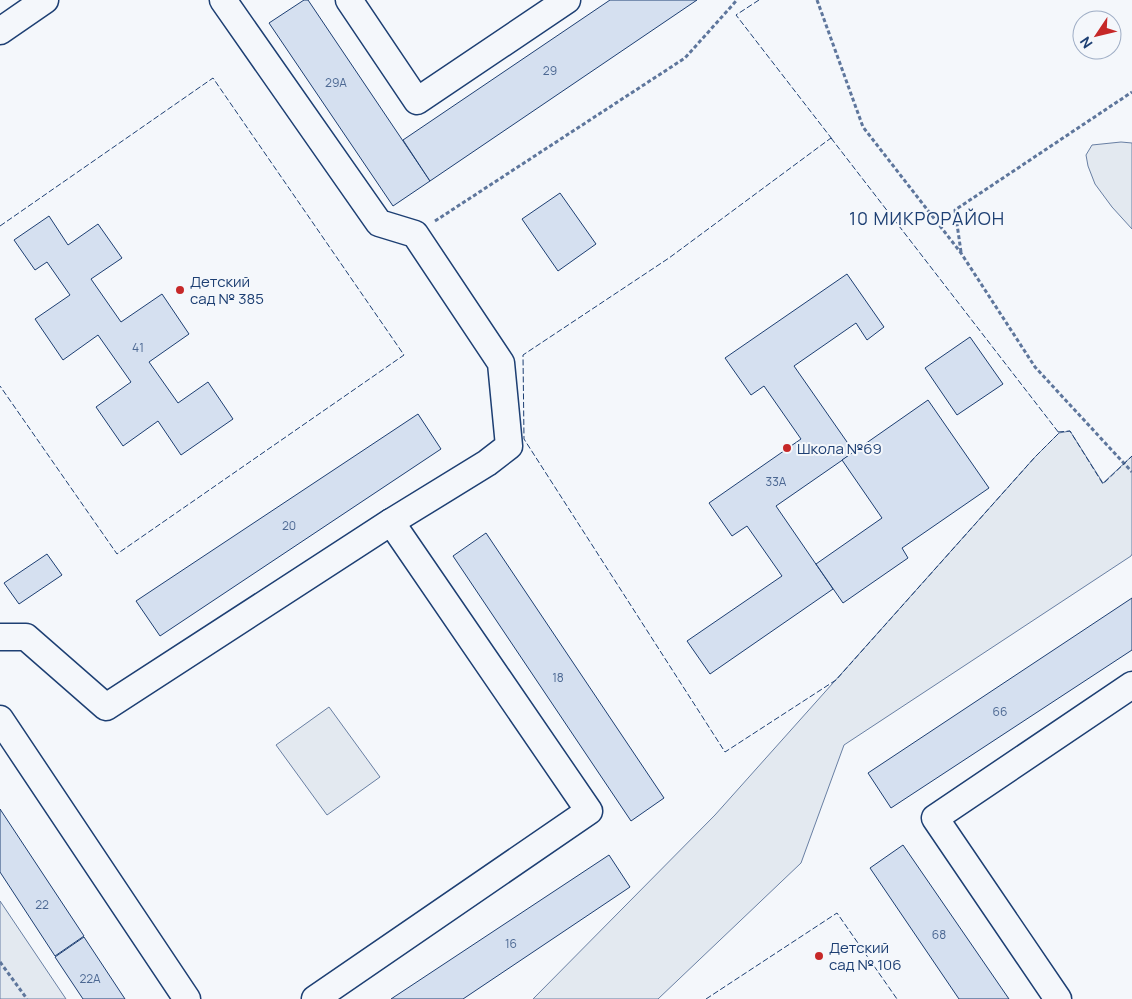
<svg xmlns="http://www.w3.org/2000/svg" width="1132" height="999" font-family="Manrope,sans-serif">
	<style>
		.green { fill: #e3e9f0; stroke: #687fa3 }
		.building { fill: #d5e0f0; stroke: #1d3f73 }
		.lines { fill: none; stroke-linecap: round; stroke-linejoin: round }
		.minor-casing { stroke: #1d3f73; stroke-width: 29 }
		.path { stroke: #5e769c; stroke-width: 3; stroke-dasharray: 4 2.5; stroke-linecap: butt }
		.minor { stroke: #f4f7fb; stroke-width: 26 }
		.fence { stroke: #1d3f73; stroke-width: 1; stroke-dasharray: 6 2.5; stroke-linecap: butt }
		.poi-dot { fill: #c62828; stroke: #f4f7fb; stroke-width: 2 }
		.labels { text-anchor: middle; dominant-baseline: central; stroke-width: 4; stroke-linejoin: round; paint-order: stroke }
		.number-label { font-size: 12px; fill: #4b6792 }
		.poi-label { font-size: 15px; fill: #1d3f73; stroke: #f4f7fb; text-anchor: start }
		.quarter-label { font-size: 18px; letter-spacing: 1px; fill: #1d3f73; stroke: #f4f7fb }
	</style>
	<rect width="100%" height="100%" fill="#f4f7fb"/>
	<g class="green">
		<polygon points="1121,142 1132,143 1132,229 1112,207 1095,184 1088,166 1086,155 1092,145"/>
		<polygon points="1070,431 1103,483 1132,456 1132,554 1131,556 844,745 801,863 658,999 533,999 715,815 1035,457 1059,433"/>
		<polygon points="329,707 380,777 327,815 276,745"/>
		<polygon points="0,901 66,999 0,999"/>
	</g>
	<g class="building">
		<polygon points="304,0 308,0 430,181 393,206 269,23"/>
		<polygon points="610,0 697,0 430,181 403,140"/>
		<polygon points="560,193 596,244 558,271 522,219"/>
		<polygon points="49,216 68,245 98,224 122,258 91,279 121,322 162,294 189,334 149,362 178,403 208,382 233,419 181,455 158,421 123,446 96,407 131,382 98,335 63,360 35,319 70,295 47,262 35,270 14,240"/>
		<polygon points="847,274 884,327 867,340 856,323 794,366 854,452 776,506 833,589 710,674 687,641 782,576 747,526 732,536 709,503 801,439 764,386 751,395 725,358"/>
		<polygon points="970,337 1003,384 957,415 925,368"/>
		<polygon points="928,400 989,488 902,548 908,558 843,603 816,564 882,518 842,460"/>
		<polygon points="418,414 441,449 160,636 136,601"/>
		<polygon points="486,533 664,798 631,821 453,556"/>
		<polygon points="47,554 62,575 19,604 4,583"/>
		<polygon points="1132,598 1132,650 891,808 868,773"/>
		<polygon points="0,809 84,936 55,956 0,872"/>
		<polygon points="903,845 1009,999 959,999 870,868"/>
		<polygon points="609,855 630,887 463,999 391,999"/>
		<polygon points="84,937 125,999 83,999 55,957"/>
	</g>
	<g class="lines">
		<g class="minor-casing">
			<g id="minor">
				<polyline points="223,0 379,223 415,234 501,363 509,446 487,463 391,522"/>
				<polyline points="349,0 417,101 567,0"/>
				<polyline points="0,31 45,0"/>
				<polyline points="0,637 26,637 106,707 391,522 589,811 315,999"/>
				<polyline points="0,719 187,999"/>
				<polyline points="1058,999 935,818 1132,685"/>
			</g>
		</g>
		<g class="path">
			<polyline points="817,0 863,127 961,253 1035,367 1132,472"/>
			<polyline points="435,221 685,58 737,0"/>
			<polyline points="961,252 955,210 1132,92"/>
			<polyline points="0,962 27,999"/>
		</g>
		<use href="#minor" class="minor"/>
		<g class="fence">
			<polyline points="759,0 736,15 832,139"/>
			<polygon points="831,138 1059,433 1035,457 836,680 725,752 524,439 523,355 669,258"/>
			<polyline points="0,226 213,78 404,355 117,554 0,386"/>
			<polyline points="1058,432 1070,431 1103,484 1132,456"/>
			<polyline points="706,999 837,913 897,999"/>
		</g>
	</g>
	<g class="poi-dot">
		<circle cx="180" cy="290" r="5"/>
		<circle cx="787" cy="448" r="5"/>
		<circle cx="819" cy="956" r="5"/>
	</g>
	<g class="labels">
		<g class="number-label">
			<text x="550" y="70">29</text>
			<text x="336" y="82">29А</text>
			<text x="138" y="347">41</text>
			<text x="776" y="481">33А</text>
			<text x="289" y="525">20</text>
			<text x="558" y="677">18</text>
			<text x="1000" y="711">66</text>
			<text x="42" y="904">22</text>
			<text x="939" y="934">68</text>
			<text x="511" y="943">16</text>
			<text x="90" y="978">22А</text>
		</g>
		<g class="poi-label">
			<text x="190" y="281">Детский<tspan x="190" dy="17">сад № 385</tspan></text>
			<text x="797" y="448">Школа №69</text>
			<text x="829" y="947">Детский<tspan x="829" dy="17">сад № 106</tspan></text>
		</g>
		<g class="quarter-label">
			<text x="927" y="218">10 МИКРОРАЙОН</text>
		</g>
	</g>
	<g transform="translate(1097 35) rotate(235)"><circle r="24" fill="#f4f7fb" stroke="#9eadc5"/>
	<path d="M0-4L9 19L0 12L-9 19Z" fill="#c62828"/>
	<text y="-8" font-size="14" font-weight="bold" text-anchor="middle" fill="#1d3f73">N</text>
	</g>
</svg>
